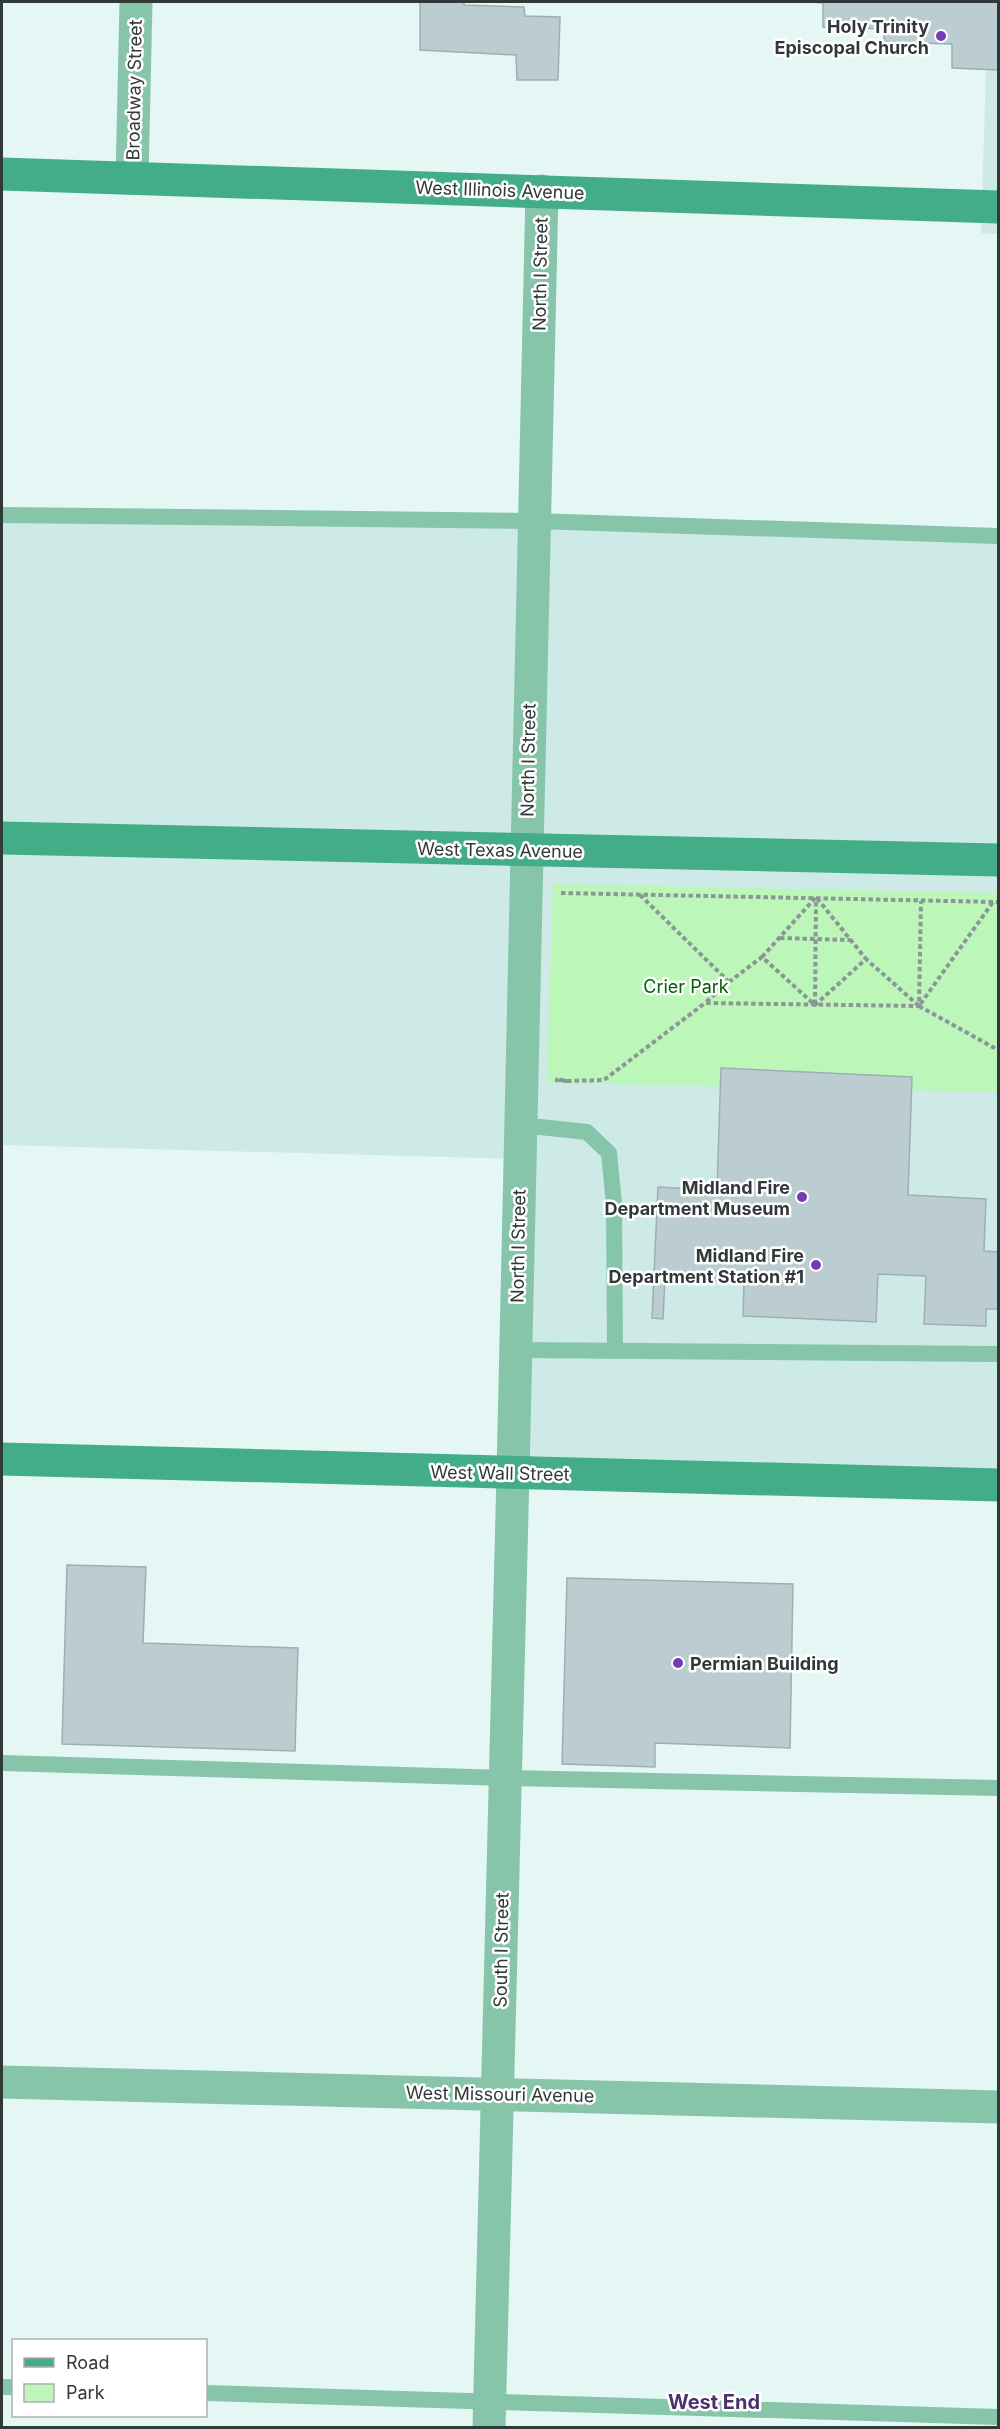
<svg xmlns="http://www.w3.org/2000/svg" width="1000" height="2429" font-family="Inter,sans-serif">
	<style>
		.built { fill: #ceeae7 }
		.green { fill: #bcf6b8 }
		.building { fill: #bbcdd0; stroke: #9eafb2; stroke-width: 1.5 }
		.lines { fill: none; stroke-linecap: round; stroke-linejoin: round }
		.path { stroke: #8a9796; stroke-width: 4; stroke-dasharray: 4.5 3; stroke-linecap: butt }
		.lane { stroke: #86c5aa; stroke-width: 16 }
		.street { stroke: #86c5aa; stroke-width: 33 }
		.secondary { stroke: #43ad87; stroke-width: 33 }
		.poi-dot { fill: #733cb3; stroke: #fff; stroke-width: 2 }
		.labels { text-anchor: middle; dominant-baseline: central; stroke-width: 5; stroke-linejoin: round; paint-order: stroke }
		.poi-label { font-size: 18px; font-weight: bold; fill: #313838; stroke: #fff; text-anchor: end }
		.street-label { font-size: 18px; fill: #313838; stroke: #fff }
		.park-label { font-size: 18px; fill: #015e0a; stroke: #fff }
		.neighbourhood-label { font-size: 20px; font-weight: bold; fill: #49316c; stroke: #fff }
	</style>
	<rect width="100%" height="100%" fill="#e4f7f5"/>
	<g class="built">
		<polygon points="988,2 998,2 998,234 981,233"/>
		<polygon points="2,510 998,538 998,1484 512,1473 519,1159 2,1145"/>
	</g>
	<polygon class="green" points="553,884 998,893 998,1092 547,1083"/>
	<g class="building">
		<polygon points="420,2 464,2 464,5 524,7 525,16 560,17 558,80 517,80 516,55 420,50"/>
		<polygon points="810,2 998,2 998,70 952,68 952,44 884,42 884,29 823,27 823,3"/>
		<polygon points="721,1068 912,1077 908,1195 986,1199 984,1251 998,1252 998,1309 986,1309 986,1326 924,1324 926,1276 878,1274 876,1322 743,1316 744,1283 665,1279 663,1319 652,1318 658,1187 717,1190"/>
		<polygon points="67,1565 146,1567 143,1643 298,1648 295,1751 62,1744"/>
		<polygon points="567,1578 793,1584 790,1748 655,1743 655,1767 562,1764"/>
	</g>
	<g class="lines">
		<g class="path">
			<polyline points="561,893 998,902"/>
			<polyline points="640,895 729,982 705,1003 919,1006 921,901"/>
			<polyline points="780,938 850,940"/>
			<polyline points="762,957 816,897 866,959"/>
			<polyline points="729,982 762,957 815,1005 866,959 919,1006 993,902"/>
			<polyline points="815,1004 816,898"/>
			<polyline points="919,1006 998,1050"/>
			<polyline points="555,1080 567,1081 556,1079"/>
			<polyline points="567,1081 604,1080 705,1003"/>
		</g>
		<g class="lane">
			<polyline points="2,515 534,521 998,536"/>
			<polyline points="521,1125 587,1132 609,1153 614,1204 615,1351"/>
			<polyline points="516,1350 998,1354"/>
			<polyline points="2,1763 506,1778 998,1788"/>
			<polyline points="2,2387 14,2387"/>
			<polyline points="206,2393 998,2417"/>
		</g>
		<g class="street">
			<polyline points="132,178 136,2"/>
			<polyline points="2,2082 998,2107"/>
			<polyline points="489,2428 513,1473 542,191"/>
		</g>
		<g class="secondary">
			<polyline points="2,174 998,207"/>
			<polyline points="2,838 998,860"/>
			<polyline points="2,1459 998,1485"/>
		</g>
	</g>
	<g class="poi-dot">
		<circle cx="941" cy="36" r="6"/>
		<circle cx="802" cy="1197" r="6"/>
		<circle cx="816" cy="1265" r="6"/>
		<circle cx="678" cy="1663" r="6"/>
	</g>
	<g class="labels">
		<g class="poi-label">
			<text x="929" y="26">Holy Trinity<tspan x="929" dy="21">Episcopal Church</tspan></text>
			<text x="790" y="1187">Midland Fire<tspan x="790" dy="21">Department Museum</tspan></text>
			<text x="804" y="1255">Midland Fire<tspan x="804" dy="21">Department Station #1</tspan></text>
			<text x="690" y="1663" text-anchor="start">Permian Building</text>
		</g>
		<g class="street-label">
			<text transform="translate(134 90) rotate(-89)">Broadway Street</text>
			<text transform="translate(500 190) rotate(2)">West Illinois Avenue</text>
			<text transform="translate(540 274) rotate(-89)">North I Street</text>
			<text transform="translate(528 760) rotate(-89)">North I Street</text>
			<text transform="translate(500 850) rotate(1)">West Texas Avenue</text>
			<text transform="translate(518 1246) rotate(-89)">North I Street</text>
			<text transform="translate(500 1473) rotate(1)">West Wall Street</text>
			<text transform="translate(501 1950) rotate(-89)">South I Street</text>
			<text transform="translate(500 2094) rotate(1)">West Missouri Avenue</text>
		</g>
		<g class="park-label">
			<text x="686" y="986">Crier Park</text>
		</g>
		<g class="neighbourhood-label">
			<text x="714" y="2402">West End</text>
		</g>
	</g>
	<rect width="1000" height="2429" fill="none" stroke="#313838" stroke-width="6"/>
	<rect x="12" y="2339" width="195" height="78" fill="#ffffff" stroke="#adafaf" stroke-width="1.5"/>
	<rect x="24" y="2358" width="30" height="9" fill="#43ad87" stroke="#adafaf" stroke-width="1.5"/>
	<text x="66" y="2369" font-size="18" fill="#313838">Road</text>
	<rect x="24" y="2384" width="30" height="18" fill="#bcf6b8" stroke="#adafaf" stroke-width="1.5"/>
	<text x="66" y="2399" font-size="18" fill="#313838">Park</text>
</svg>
